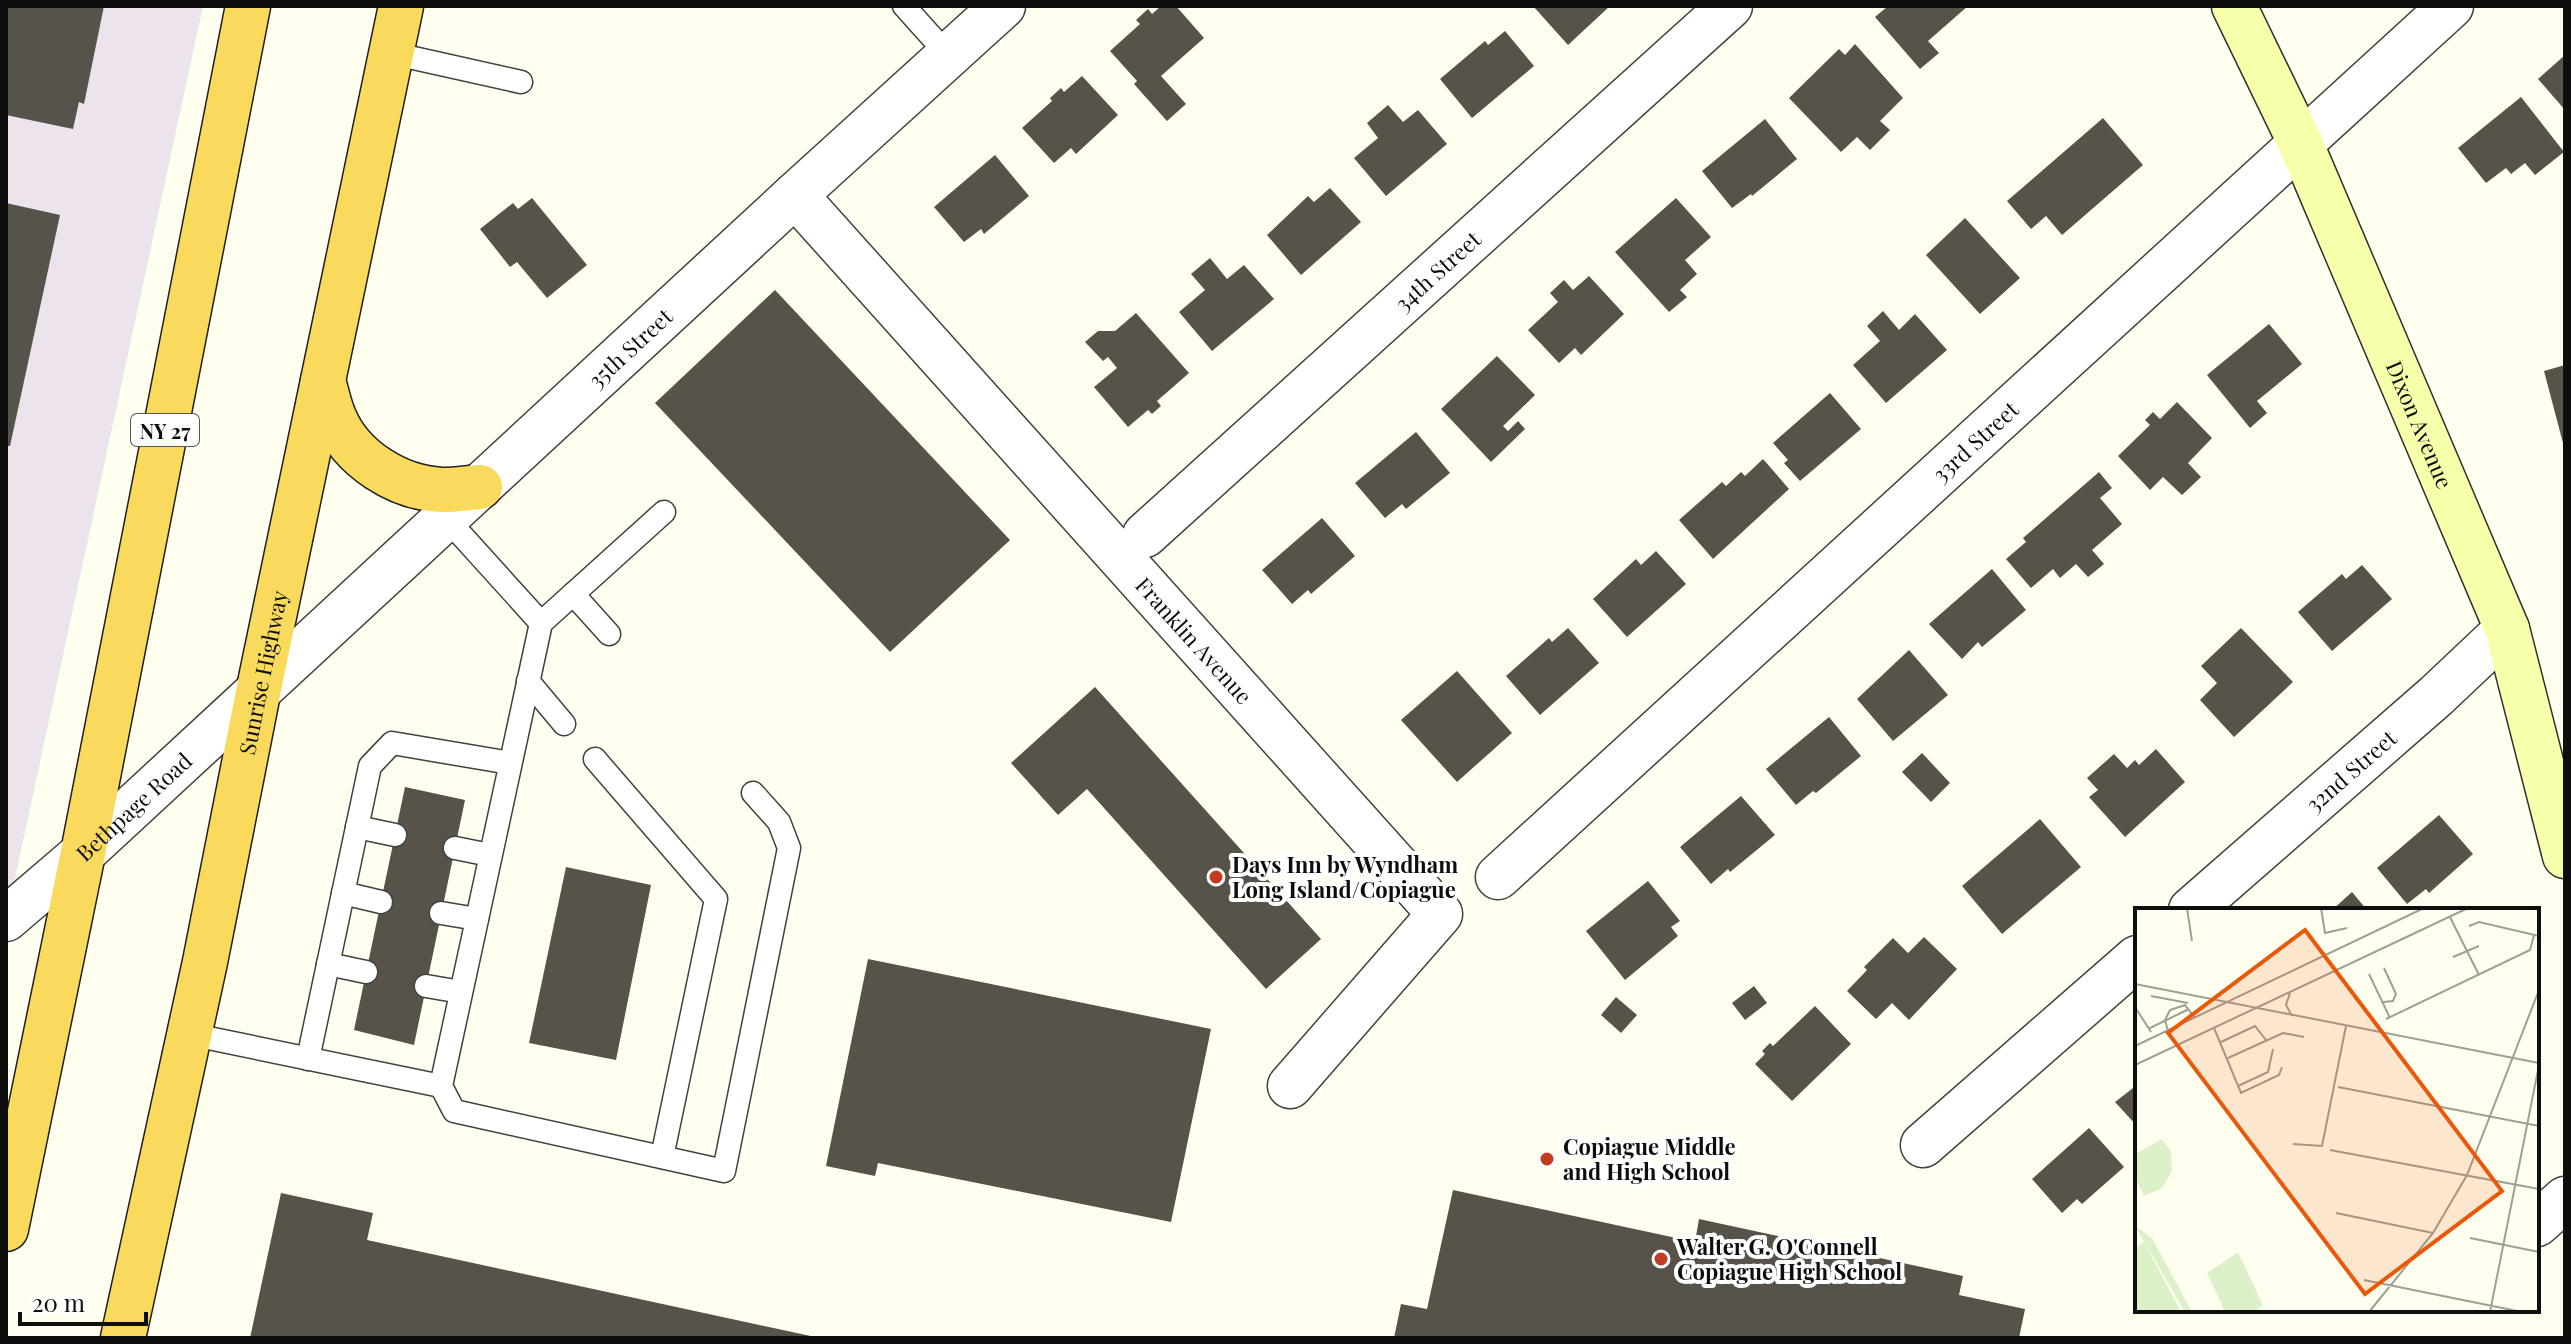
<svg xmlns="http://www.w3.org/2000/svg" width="2571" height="1344" font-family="'Playfair Display',serif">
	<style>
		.industrial { fill: #ede3ec }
		.building { fill: #57524a }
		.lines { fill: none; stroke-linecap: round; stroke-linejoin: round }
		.service-casing { stroke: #414141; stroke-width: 25 }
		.minor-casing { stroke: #414141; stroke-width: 47 }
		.tertiary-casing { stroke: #414141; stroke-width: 47 }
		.secondary-casing { stroke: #303030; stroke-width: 47 }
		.trunk-casing { stroke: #1f1f1f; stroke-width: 47 }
		.service { stroke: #fff; stroke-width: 22 }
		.minor { stroke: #fff; stroke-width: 44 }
		.tertiary { stroke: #fff; stroke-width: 44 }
		.secondary { stroke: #f7ffab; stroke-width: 44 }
		.trunk { stroke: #f9da5d; stroke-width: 44 }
		.poi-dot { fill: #c23c23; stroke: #fff; stroke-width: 3 }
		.labels { text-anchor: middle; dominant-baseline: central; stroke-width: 8; stroke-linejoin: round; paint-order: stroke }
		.shield { fill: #fff; stroke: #565656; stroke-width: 2 }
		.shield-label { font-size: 20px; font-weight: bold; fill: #0e0e0e }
		.street-label { font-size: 22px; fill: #0e0e0e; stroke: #fff }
		.poi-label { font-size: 22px; font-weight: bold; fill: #0e0e0e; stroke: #fff; text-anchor: start }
		.inset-road { fill: none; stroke: #9f9f96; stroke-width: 2 }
		.view { fill: #e8590c; fill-opacity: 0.15; stroke: #e8590c; stroke-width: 4 }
		.inset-edge { fill: none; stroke: #0e0e0e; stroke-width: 4 }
	</style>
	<rect width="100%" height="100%" fill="#fffff0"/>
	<polygon class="industrial" points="6,6 203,6 6,920"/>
	<g class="building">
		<polygon points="6,6 104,6 84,104 79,102 73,129 6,115"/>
		<polygon points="1161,6 1176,6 1204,38 1161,76 1186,104 1167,121 1134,84 1137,81 1110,51 1140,24 1136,20 1148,9 1152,14"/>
		<polygon points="1533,6 1610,6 1568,45"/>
		<polygon points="1888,6 1968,6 1928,41 1939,53 1920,69 1875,17"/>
		<polygon points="1505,31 1534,66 1472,118 1440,79 1485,41 1488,45"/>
		<polygon points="1855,44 1903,98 1880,121 1890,130 1870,150 1857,137 1841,152 1789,98 1839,49 1845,55"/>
		<polygon points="2565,55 2565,110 2538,79"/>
		<polygon points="1082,76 1118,115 1076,154 1071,148 1054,163 1022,128 1052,101 1050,98 1061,88 1064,92"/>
		<polygon points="2521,97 2564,152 2535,175 2525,163 2511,174 2506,168 2486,183 2458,148"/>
		<polygon points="1388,105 1403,122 1418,110 1447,144 1386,196 1354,158 1378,138 1367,123"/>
		<polygon points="2103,118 2143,165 2062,235 2046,216 2031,229 2007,201"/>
		<polygon points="1765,119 1797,159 1752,196 1751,194 1732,208 1702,171"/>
		<polygon points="995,155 1029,196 984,234 981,229 964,242 934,207"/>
		<polygon points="1330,188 1361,222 1301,275 1267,235 1308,196 1314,202"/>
		<polygon points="532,198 587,265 547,298 517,262 510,267 480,229 513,203 518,209"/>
		<polygon points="1676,198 1711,237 1685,260 1697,274 1680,290 1687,297 1669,312 1615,252"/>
		<polygon points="6,203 60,215 10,446 6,446"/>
		<polygon points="1965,218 2020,278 1980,314 1926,255"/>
		<polygon points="1210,258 1227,279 1244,265 1274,299 1212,351 1179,312 1205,290 1191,274"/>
		<polygon points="1589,276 1624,314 1581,355 1575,348 1559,363 1528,330 1558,302 1550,293 1564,280 1573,290"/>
		<polygon points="775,290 1010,540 890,652 655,403"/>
		<polygon points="1883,311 1899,330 1915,314 1947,350 1886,403 1853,365 1880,341 1867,326"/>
		<polygon points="1136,313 1189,373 1157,401 1161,406 1152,414 1148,410 1128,427 1094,387 1117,368 1108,357 1103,361 1085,342 1098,331 1115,331"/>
		<polygon points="2269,324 2302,364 2257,401 2267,413 2250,428 2207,375"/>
		<polygon points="1497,356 1535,395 1503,426 1508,431 1518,421 1525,429 1491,462 1441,409"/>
		<polygon points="2565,365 2565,447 2564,447 2544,371"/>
		<polygon points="1830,393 1861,429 1800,481 1784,463 1788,460 1773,443"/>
		<polygon points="2177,402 2212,438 2188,463 2201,477 2182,495 2163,477 2150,490 2118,456 2150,425 2145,420 2153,412 2160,419"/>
		<polygon points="1416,432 1450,473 1406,509 1402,504 1385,518 1355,483"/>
		<polygon points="1763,459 1789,489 1713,559 1679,520 1722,482 1726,486 1741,472 1745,476"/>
		<polygon points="2099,472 2112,488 2100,498 2122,524 2092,550 2104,564 2088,577 2076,564 2060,578 2053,569 2031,588 2006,559 2026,542 2023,538"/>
		<polygon points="1322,518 1355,556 1311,594 1308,590 1292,604 1262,570"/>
		<polygon points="1656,551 1686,584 1627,637 1593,599 1636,559 1641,565"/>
		<polygon points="2362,565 2392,599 2332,651 2298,612 2342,574 2346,579"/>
		<polygon points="1992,569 2026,610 1982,647 1978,642 1962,659 1929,624"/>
		<polygon points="1568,628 1599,663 1540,715 1506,676 1549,638 1552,642"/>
		<polygon points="2241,628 2293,682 2234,737 2200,700 2217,683 2201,666"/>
		<polygon points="1909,650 1948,695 1893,741 1857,699"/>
		<polygon points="1457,671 1512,733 1457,782 1401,720"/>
		<polygon points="1095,687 1321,939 1266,989 1087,789 1058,815 1011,763"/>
		<polygon points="1829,717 1861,756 1816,793 1813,791 1796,805 1766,769"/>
		<polygon points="2156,749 2185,782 2125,837 2089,797 2098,790 2087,778 2114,754 2127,768 2135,760 2139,765"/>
		<polygon points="1922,753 1950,783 1931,802 1902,772"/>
		<polygon points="405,787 465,800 414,1045 354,1030"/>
		<polygon points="1741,796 1775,835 1730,872 1728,869 1711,884 1680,847"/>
		<polygon points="2439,815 2473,854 2429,893 2426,889 2407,904 2377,868"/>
		<polygon points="2040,819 2081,867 2002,934 1962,886"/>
		<polygon points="566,867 651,885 616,1060 529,1043"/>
		<polygon points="1648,881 1680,921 1671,927 1678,936 1625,980 1586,931"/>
		<polygon points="2352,892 2367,910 2332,910"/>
		<polygon points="1924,937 1957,969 1909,1020 1892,1003 1876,1019 1847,991 1867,970 1864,967 1893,938 1908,953"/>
		<polygon points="868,959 1211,1029 1171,1222 878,1163 875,1176 826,1166"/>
		<polygon points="1754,986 1767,1003 1745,1020 1732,1003"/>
		<polygon points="1616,997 1637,1015 1621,1033 1601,1015"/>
		<polygon points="1815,1006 1851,1044 1792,1101 1755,1064 1765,1054 1762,1051 1770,1043 1773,1046"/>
		<polygon points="2137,1085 2137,1126 2115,1102"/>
		<polygon points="2089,1128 2124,1167 2082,1204 2077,1199 2062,1213 2032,1179"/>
		<polygon points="1453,1190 1695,1242 1699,1219 1963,1276 1959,1295 2025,1309 2019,1338 1394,1338 1401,1304 1427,1309"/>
		<polygon points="281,1193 373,1213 367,1240 820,1338 250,1338"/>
	</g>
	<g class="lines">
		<g class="service-casing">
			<g id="service">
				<polyline points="904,6 948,55"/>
				<polyline points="391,53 521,82"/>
				<polyline points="664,512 541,623 441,1086 454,1111 724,1171 789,848 779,822 753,793"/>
				<polyline points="446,518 541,623"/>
				<polyline points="573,594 609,634"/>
				<polyline points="528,681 564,724"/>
				<polyline points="595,759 716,899 662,1157"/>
				<polyline points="357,827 395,835"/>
				<polyline points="455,848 490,855"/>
				<polyline points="343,893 381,902"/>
				<polyline points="441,913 477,919"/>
				<polyline points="328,964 366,972"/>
				<polyline points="426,986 461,992"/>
				<polyline points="189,1034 441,1086"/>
				<polyline points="308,1059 370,766 392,743 510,763"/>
			</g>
		</g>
		<g class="minor-casing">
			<g id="minor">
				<path id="s1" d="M795,195L1440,914L1290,1086"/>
				<path id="s2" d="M1145,535L1730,6"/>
				<path id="s3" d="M1498,877L2451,6"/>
				<path id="s4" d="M2191,910L2436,696L2507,629"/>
				<polyline points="1923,1145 2137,958"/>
				<polyline points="2537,1224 2565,1199"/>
			</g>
		</g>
		<g class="tertiary-casing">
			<g id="tertiary">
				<path id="s5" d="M6,919L83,853L795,195L1003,6"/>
			</g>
		</g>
		<g class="secondary-casing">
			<g id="secondary">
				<path id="s6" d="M2234,6L2300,142L2507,629L2565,856"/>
			</g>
		</g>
		<g class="trunk-casing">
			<g id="trunk">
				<path d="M323,381C327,393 329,406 334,417C351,459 398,488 442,490C455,490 467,488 480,487"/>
				<polyline points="6,1229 83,853 248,6"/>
				<path id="s7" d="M123,1338L205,962L258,693L401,6"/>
			</g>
		</g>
		<use href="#service" class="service"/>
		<use href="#minor" class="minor"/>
		<use href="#tertiary" class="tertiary"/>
		<use href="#secondary" class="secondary"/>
		<use href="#trunk" class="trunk"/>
	</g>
	<g class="poi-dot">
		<circle cx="1216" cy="877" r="8"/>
		<circle cx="1547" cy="1159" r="8"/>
		<circle cx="1661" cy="1259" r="8"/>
	</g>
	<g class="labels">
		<rect class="shield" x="131" y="414" width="68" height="32" rx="6"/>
		<g class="shield-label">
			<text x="165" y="430">NY 27</text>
		</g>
		<g class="street-label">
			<text stroke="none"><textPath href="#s2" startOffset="394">34th Street</textPath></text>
			<text stroke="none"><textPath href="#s5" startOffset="846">35th Street</textPath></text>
			<text stroke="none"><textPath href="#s6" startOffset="458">Dixon Avenue</textPath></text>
			<text stroke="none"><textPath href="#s3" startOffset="646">33rd Street</textPath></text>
			<text stroke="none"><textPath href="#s1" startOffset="598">Franklin Avenue</textPath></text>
			<text stroke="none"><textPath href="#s7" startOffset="680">Sunrise Highway</textPath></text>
			<text stroke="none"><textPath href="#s4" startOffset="212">32nd Street</textPath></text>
			<text stroke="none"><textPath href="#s5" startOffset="170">Bethpage Road</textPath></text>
		</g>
		<g class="poi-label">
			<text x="1232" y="864">Days Inn by Wyndham<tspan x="1232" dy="25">Long Island/Copiague</tspan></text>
			<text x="1563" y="1146">Copiague Middle<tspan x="1563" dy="25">and High School</tspan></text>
			<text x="1677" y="1246">Walter G. O'Connell<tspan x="1677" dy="25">Copiague High School</tspan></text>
		</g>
	</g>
	<g transform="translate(2135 908)">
		<rect width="404" height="404" fill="#fffff0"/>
		<path d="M27,231L36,243L37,263L27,280L9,288L0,269V246ZM0,318L17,330L57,404H50ZM9,334L46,404H0V339ZM103,344L128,397L119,404H90L72,365Z" fill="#dcf1ca"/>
		<path class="inset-road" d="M52,0L57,33M186,0L190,25L212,20M315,9L344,67M334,18L344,14L404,28M318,49L344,38M234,66L255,110M0,76L404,155M155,85L151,97L157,108M16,88L53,95M248,94L258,93L261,86L249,60M0,99L16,124M251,111L395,42L399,27M79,120L106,185L144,167L147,159M13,121L54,101M33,123L30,112L35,102L50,97L60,110M86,134L120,118L131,132M0,138L289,0M93,150L148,125L169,129M0,157L333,0M103,178L133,164L138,141M203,179L404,218M158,236L187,238L211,118M195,242L404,281M201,305L298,325M335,330L404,344M229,372L387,404M234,404L298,325L332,267L404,82M355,404L404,157"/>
		<path class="view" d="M170,22L367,283L230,386L33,125Z"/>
		<rect width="404" height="404" class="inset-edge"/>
	</g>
	<rect width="2571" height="1344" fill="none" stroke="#0e0e0e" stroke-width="16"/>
	<path d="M20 1312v12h126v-12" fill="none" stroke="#0e0e0e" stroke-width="4"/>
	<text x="32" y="1312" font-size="24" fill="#0e0e0e" stroke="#ffffff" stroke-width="6" paint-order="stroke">20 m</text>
</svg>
